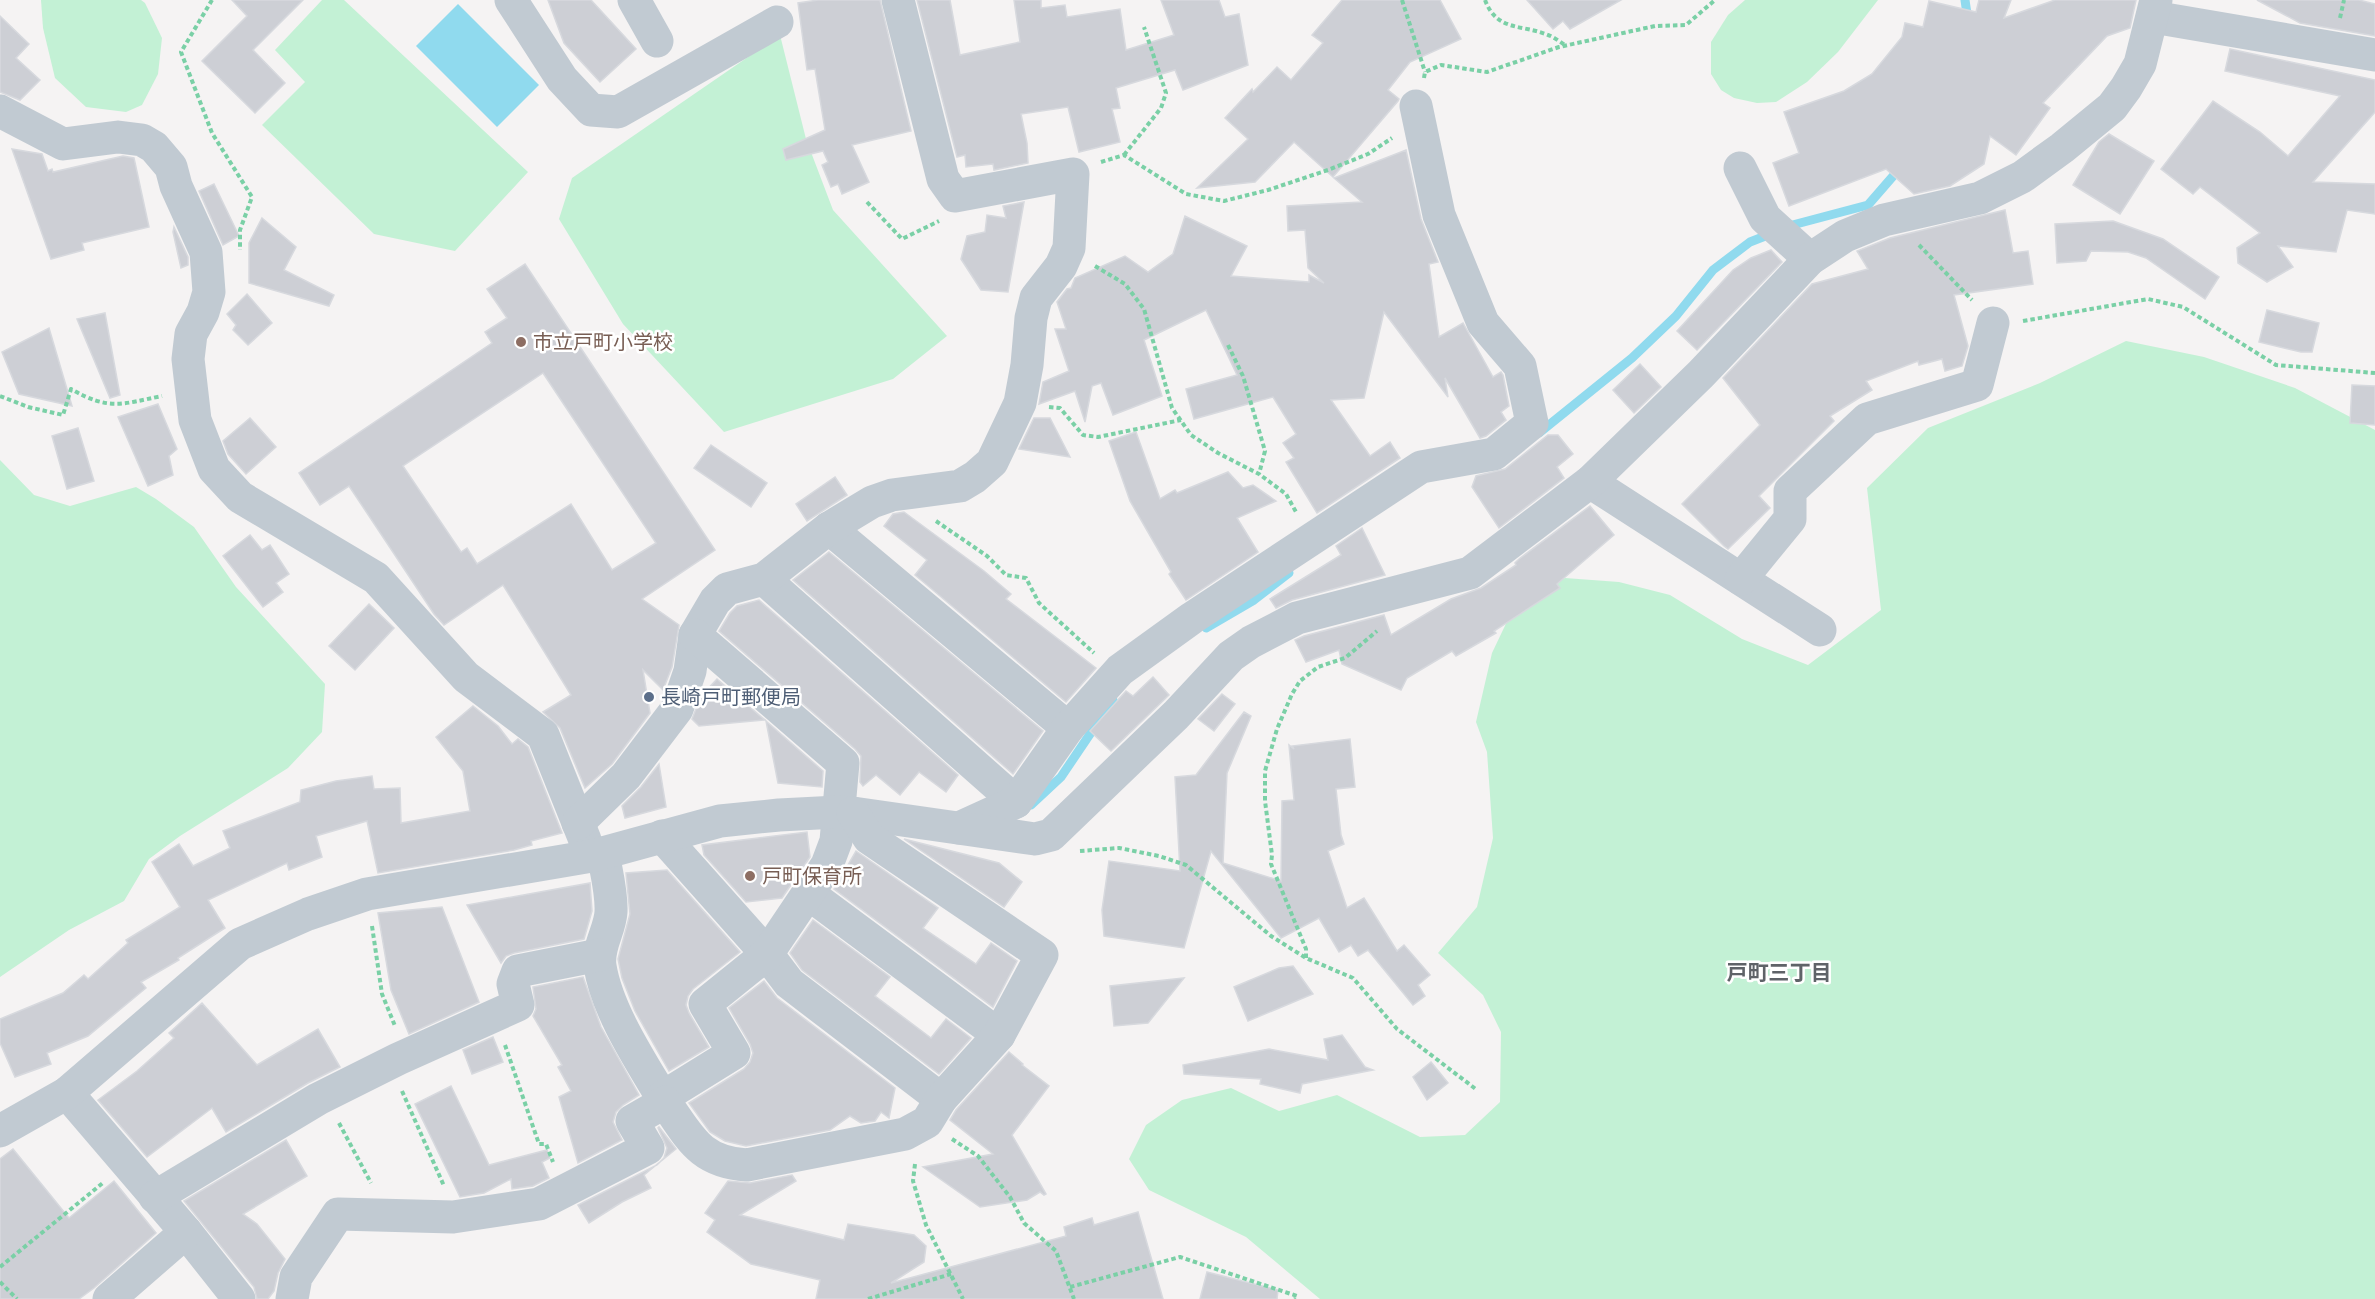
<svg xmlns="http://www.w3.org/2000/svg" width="2375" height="1299" font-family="'DM Sans','Noto Sans JP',sans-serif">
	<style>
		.green { fill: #c3f1d5 }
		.water { fill: #90daee }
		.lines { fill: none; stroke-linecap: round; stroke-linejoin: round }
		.stream { stroke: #90daee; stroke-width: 9 }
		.building { fill: #cdcfd5; stroke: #d7d9de; stroke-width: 1.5; fill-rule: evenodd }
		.path { stroke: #7ad0a6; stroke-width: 4; stroke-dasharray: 4.5 3; stroke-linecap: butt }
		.minor { stroke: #c1cad2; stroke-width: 33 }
		.education-dot { fill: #8d6e63; stroke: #fff; stroke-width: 2 }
		.service-dot { fill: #5c6f8a; stroke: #fff; stroke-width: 2 }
		.labels { text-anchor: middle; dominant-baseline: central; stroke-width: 5; stroke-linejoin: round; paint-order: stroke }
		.education-label { font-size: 20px; fill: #785e54; stroke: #fff; text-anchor: start }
		.service-label { font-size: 20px; fill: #4e5e75; stroke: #fff; text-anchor: start }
		.neighbourhood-label { font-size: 21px; font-weight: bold; fill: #5f6368; stroke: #fff }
	</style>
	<rect width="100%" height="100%" fill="#f5f3f3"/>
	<g class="green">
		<polygon points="41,0 141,0 145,3 162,38 158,74 142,105 126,112 86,107 55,78 43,28"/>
		<polygon points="322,0 344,0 528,172 455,251 374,234 262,125 305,82 275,50"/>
		<polygon points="1745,0 1878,0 1838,52 1807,82 1776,102 1757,103 1734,98 1721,90 1711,74 1711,42 1728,15"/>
		<polygon points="780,35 806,139 833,210 947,336 893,379 724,432 623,324 559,219 572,178"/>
		<polygon points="2126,341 2204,357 2295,388 2375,430 2375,1299 1320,1299 1246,1237 1149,1190 1129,1159 1146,1125 1182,1100 1231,1088 1279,1111 1337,1095 1420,1137 1465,1135 1500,1102 1501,1032 1483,995 1438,953 1477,907 1493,838 1487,752 1476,722 1492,653 1512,611 1565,578 1619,582 1670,595 1742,639 1808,665 1881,610 1867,488 1928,428 2040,383"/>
		<polygon points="0,460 34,495 70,506 136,487 156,499 194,527 236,587 325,684 322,732 288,768 180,836 149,859 124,901 69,930 0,977"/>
	</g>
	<polygon class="water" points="458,4 539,85 497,127 416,46"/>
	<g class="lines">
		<g class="stream">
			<polyline points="1965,0 1968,21"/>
			<polyline points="1785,227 1868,205 1901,167"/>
			<polyline points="1539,433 1632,358 1676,316 1713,270 1750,242 1773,233"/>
			<polyline points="1206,628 1254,600 1289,573"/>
			<polyline points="1031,805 1061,777 1113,700"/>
		</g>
	</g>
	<g class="building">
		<polygon points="232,0 303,0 253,50 285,83 255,113 202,61 247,16"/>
		<polygon points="548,0 591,0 636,49 600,82 564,43"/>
		<polygon points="818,0 880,0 911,131 852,145 869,182 842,194 838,184 831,187 822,165 828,162 823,151 786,160 783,149 825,130 815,69 807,70 798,3"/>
		<polygon points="917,0 950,0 960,55 1020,42 1014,0 1041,0 1041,8 1065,5 1067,17 1120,9 1126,50 1174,35 1161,0 1219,0 1225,17 1239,14 1248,65 1183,90 1175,70 1116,88 1120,108 1112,109 1120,142 1079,152 1068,107 1021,114 1027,143 1028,163 994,170 993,164 966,167 965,155 957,157"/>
		<polygon points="1342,0 1440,0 1461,39 1410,62 1388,90 1399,99 1398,101 1333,177 1294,142 1255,182 1197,188 1248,139 1225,118 1252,89 1253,92 1277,67 1291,80 1323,43 1312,35"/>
		<polygon points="1527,0 1621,0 1570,29 1563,21 1553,29"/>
		<polygon points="1979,0 2011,0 2004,18 2055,0 2136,0 2130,28 2107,36 2043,103 2050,108 2016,155 1990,136 1984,164 1950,186 1914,194 1886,169 1789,206 1773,163 1799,153 1784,112 1844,91 1872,74 1902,37 1905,23 1923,27 1929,1 1976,12"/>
		<polygon points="2257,0 2359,0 2375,4 2375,36 2300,23"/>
		<polygon points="0,16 29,44 16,58 40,80 20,100 0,92"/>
		<polygon points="2230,49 2375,80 2375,112 2313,182 2375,184 2375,214 2347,210 2336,252 2278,246 2293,267 2267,282 2238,263 2237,248 2260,233 2200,187 2193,194 2161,169 2213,101 2260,132 2288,156 2340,96 2225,71"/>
		<polygon points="2109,134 2154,161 2120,214 2073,185 2099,142"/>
		<polygon points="12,149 42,154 48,171 52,169 53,172 123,156 134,158 149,227 82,243 84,250 51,259"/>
		<polygon points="1406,150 1421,219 1438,262 1429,264 1439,337 1463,323 1493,377 1501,372 1503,375 1509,406 1501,412 1506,420 1486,436 1480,438 1445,378 1448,397 1384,312 1364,398 1331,400 1370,456 1390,442 1400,458 1317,513 1286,462 1294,458 1283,443 1296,434 1273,397 1194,419 1186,389 1237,375 1206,310 1144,340 1162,396 1113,415 1101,383 1092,386 1085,422 1075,391 1039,404 1043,382 1069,371 1055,329 1066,329 1057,302 1067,289 1071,288 1075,278 1125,256 1148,272 1173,254 1185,216 1247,246 1231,276 1309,282 1309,275 1324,283 1308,268 1305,230 1288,231 1287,206 1362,202 1334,178"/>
		<polygon points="214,184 239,236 223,245 199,191"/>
		<polygon points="1024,202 1008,292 981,290 961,259 967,236 985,232 987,215 1006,218 1003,206"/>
		<polygon points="2005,210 2013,253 2028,251 2033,284 1954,295 1968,346 1962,366 1945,371 1942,359 1919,365 1918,361 1866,381 1872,390 1830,416 1834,421 1759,496 1770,508 1728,549 1724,546 1682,504 1760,425 1723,378 1812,284 1868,269 1857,251 1890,238"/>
		<polygon points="262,218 296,247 284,270 334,295 329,306 249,283 249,243"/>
		<polygon points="2113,221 2163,239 2219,277 2205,299 2146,258 2128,252 2091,251 2086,261 2057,263 2055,224"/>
		<polygon points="174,227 188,257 188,265 181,268 173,232"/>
		<polygon points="1771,250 1782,262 1697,350 1677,331 1733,270 1751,258"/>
		<path d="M525,264L715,550L642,599L679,625L672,667L663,690L643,670L650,713L612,764L585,788L560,728L543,712L571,695L503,585L444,625L434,614L349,486L320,505L299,473L492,343L485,332L507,318L487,289ZM543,373L656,543L612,570L571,504L477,564L467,548L461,552L403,466Z"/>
		<polygon points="247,294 272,323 248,345 233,330 236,325 227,314"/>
		<polygon points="2267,310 2319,323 2312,352 2301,352 2259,342"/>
		<polygon points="105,313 120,395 110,398 77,319"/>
		<polygon points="49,328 72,406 19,394 2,352"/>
		<polygon points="1640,364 1661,387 1634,413 1613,390"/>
		<polygon points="2352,385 2375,386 2375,425 2350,423"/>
		<polygon points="158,404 177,449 169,456 173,475 148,486 118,417"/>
		<polygon points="250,418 276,447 246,474 228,454 223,441"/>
		<polygon points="1034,418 1050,418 1070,457 1019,449"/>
		<polygon points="78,428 94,481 67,489 52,436"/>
		<polygon points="1136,432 1160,499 1175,490 1177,493 1228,472 1243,488 1253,485 1276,501 1237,518 1258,552 1186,600 1169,574 1171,572 1130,501 1109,441"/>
		<polygon points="1548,435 1558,435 1573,454 1557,467 1564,478 1499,528 1472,487 1476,476 1505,469"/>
		<polygon points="711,445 767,483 751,507 694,468"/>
		<polygon points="835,477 847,495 807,521 796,504"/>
		<polygon points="1590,506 1614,535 1557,584 1560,588 1494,631 1496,633 1456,656 1452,651 1407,678 1401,690 1342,664 1339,650 1306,662 1295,640 1304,636 1384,615 1391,635 1451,599 1481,588 1516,565 1515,563 1519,559"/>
		<polygon points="904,512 984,571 1011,594 1006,599 1096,668 1066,702 915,575 927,560 884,526 893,514"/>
		<polygon points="1362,528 1385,575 1292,600 1276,608 1270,599 1341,555 1336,546"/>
		<polygon points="250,535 262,550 270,545 289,574 276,583 283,592 263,607 223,556"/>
		<polygon points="829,552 1043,731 1013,774 793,580"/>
		<polygon points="759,600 958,775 946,792 919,772 900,795 876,775 863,786 860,782 861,756 855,749 719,631 730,613 737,606"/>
		<polygon points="369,604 394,628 355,670 329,646"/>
		<polygon points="1153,677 1169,695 1111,751 1090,731 1126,691 1133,696"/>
		<polygon points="717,679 765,720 699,726 692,719 701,696"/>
		<polygon points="1222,694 1235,704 1214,731 1198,719"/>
		<polygon points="473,706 498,726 512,744 518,739 528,747 562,833 531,841 532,845 514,850 378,873 367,821 316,836 322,857 289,870 287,863 208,900 225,928 178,958 179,960 141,982 146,988 88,1036 47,1053 51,1064 15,1077 0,1043 0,1019 63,993 84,975 88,979 128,943 126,940 180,907 152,862 179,844 193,866 230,848 223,831 300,802 301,790 336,781 372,776 374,789 400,788 401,823 470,811 463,771 436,737"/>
		<polygon points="1244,712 1251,716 1227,773 1223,863 1281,881 1282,801 1294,800 1289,745 1294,749 1292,746 1350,739 1355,787 1336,789 1341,835 1344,844 1328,851 1347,908 1364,898 1397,951 1404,945 1430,975 1418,985 1425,996 1413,1005 1368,950 1358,956 1351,945 1339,952 1319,918 1281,938 1211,851 1184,948 1104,936 1102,910 1109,861 1180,871 1175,777 1196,775"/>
		<polygon points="766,721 823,771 822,787 778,783"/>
		<polygon points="659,764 666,807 625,818 622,806 641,787"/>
		<polygon points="807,832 810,857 782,898 746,902 704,855 702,845"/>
		<polygon points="904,839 999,863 1022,882 1004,907"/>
		<polygon points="856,851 938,908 923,928 976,964 991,943 1017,961 993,1007 834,889"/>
		<polygon points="667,870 740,952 693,989 688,996 686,1005 689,1013 709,1047 669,1071 635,1011 622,978 618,959 630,914 626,873"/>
		<polygon points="590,883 592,911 584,939 514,953 506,956 501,963 467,905"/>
		<polygon points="442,907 479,1002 409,1034 391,990 378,913"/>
		<polygon points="813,920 890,977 875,996 931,1038 946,1019 971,1038 939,1074 802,970 790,953"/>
		<polygon points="1293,966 1313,994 1248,1021 1234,987 1279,968"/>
		<polygon points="583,977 601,1027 639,1095 623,1105 616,1112 613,1122 622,1140 578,1163 559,1097 571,1091 558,1067 562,1065 533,1016 536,1009 533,987"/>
		<polygon points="1184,978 1148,1023 1114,1026 1110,986"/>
		<polygon points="764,981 777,998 895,1088 889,1118 881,1112 875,1121 861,1123 850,1116 830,1130 746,1146 725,1141 710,1132 689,1103 744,1069 750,1062 753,1053 750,1044 729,1008"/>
		<polygon points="202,1003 257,1065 318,1029 340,1067 308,1083 226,1132 212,1108 147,1157 98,1100 137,1071 174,1038 169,1033"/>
		<polygon points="1342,1035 1365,1067 1373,1070 1302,1084 1300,1093 1260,1084 1261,1079 1184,1074 1183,1065 1269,1049 1328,1060 1324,1039"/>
		<polygon points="493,1037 503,1062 472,1074 463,1050"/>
		<polygon points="1009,1052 1023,1064 1022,1065 1049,1086 1012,1135 1046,1194 1044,1195 1040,1192 1027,1200 980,1207 923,1167 993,1154 950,1120 956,1110"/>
		<polygon points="1431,1062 1448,1083 1427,1100 1413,1077"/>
		<polygon points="451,1086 489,1165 547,1150 550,1158 542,1162 549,1178 533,1186 512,1189 511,1179 484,1193 460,1197 415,1104"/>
		<polygon points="659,1127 676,1149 644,1175 651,1188 622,1202 589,1223 578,1205 657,1165 664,1158 667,1148 658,1128"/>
		<polygon points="286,1140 307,1176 243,1214 257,1224 285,1259 278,1273 274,1291 268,1299 257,1299 254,1287 184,1201"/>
		<polygon points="13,1149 69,1218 114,1181 156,1233 94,1288 79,1299 0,1299 0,1159"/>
		<polygon points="792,1175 796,1181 740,1215 844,1240 848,1224 914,1235 926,1246 924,1262 891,1283 1066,1236 1064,1227 1092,1218 1094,1225 1138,1212 1163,1299 816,1299 820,1280 751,1264 707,1232 715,1220 705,1213 728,1181 750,1183"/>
		<polygon points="1207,1272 1278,1290 1277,1299 1200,1299"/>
	</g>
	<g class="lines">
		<g class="path">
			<polyline points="212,0 181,52 212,133 252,197 240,230 240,250"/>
			<polyline points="1402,0 1425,72"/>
			<path d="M1485,0C1497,32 1522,24 1548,35C1554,37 1560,42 1565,45"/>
			<polyline points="2340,18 2344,0"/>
			<polyline points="1424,78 1425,72 1441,65 1487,72 1559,47 1655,26 1686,25 1715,0"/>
			<polyline points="1124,155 1161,108 1166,93 1144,27"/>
			<polyline points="1101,162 1124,155 1186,194 1224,201 1268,190 1328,170 1368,154 1392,138"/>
			<polyline points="867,202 902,239 939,221"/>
			<polyline points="1919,245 1972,300"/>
			<polyline points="1095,266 1125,284 1144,309 1172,408 1191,435 1218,453 1259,474 1286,494 1296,512"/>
			<polyline points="2023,321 2148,299 2183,307 2276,365 2375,373"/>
			<polyline points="1228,345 1243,376 1265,451 1259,474"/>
			<path d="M0,396L28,407L63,415L71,389C109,411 122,404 162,396"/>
			<polyline points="1049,407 1060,408 1083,435 1098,437 1181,420"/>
			<polyline points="936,521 987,556 1006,575 1026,578 1039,603 1094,653"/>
			<polyline points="1080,851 1119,848 1159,856 1186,865 1271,936 1306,958 1353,978 1397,1029 1477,1090"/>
			<polyline points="372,926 382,994 395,1026"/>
			<polyline points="1306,958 1306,949 1271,864 1272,855 1265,801 1265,771 1277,729 1292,694 1300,681 1318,667 1345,658 1377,631"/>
			<polyline points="505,1045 539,1144 546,1144 553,1162"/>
			<polyline points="402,1091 444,1186"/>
			<polyline points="339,1123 371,1183"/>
			<polyline points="952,1139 978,1156 1010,1197 1024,1223 1056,1251 1074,1299"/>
			<polyline points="915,1164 913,1181 926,1225 963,1299"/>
			<polyline points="0,1267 104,1182"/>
			<polyline points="0,1282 17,1299"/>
			<polyline points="1070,1287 1180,1257 1297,1296 1295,1299"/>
			<polyline points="868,1299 951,1274"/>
		</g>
		<g class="minor">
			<polyline points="511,0 562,79 591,110 618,112 777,22"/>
			<polyline points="634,0 657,41"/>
			<polyline points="2153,17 2375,55"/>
			<polyline points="0,111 63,144 118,137 142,140 154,147 171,167 176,186 206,252 209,292 203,312 191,334 188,359 195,420 214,469 240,497 376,578 466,677 543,735 585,840"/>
			<polyline points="1740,168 1765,218 1810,259"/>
			<polyline points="1590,482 1820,630"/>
			<polyline points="829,528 1068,728"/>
			<polyline points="764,579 1016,802"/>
			<polyline points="1741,579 1790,519 1790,491 1867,419 1977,385 1993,323"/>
			<polyline points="578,823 626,776 677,709 690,671 695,635 715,601 727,589 764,579 829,528 872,502 892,495 960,486 975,477 992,462 1020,403 1027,365 1031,318 1036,298 1061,266 1069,248 1073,174 955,196 943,179 898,0"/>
			<polyline points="959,828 1016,802 1068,728 1120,670 1192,618 1421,467 1494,454 1532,423 1520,366 1483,323 1439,215 1416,106"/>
			<polyline points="662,836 767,954 789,983 941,1099"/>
			<path d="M603,853C606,871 612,893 611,912C610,930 597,947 600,966C607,1011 642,1063 665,1102"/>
			<polyline points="809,894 999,1035"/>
			<polyline points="67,1093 186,1232 239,1299"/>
			<polyline points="663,1097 734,1053 705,1004 767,954 827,865 836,841 843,763 695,635"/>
			<polyline points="0,1131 67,1093 240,944 308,914 367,894 592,856 720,821 779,815 838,812 853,813 1035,839 1051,835 1176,715 1231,656 1251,642 1297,618 1470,573 1590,482 1701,374 1810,259 1845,236 1884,220 1980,198 2022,177 2062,148 2112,107 2126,88 2140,64 2156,0"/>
			<polyline points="155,1197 318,1099 398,1059 518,1005 513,984 518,971 599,955"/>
			<polyline points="109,1299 186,1232"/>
			<path d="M292,1299L296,1277L338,1214L453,1217L539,1204L648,1148L632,1121L665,1102C690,1137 699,1162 747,1165L905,1134L927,1122L941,1099L999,1035L1042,955L869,838L853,813"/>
		</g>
	</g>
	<g class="education-dot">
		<circle cx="521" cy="342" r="6"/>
		<circle cx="750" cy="876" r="6"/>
	</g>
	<circle class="service-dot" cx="649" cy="697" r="6"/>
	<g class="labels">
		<g class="education-label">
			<text x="533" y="342">市立戸町小学校</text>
			<text x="762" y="876">戸町保育所</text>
		</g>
		<g class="service-label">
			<text x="661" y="697">長崎戸町郵便局</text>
		</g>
		<g class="neighbourhood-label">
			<text x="1779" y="973">戸町三丁目</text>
		</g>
	</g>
</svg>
